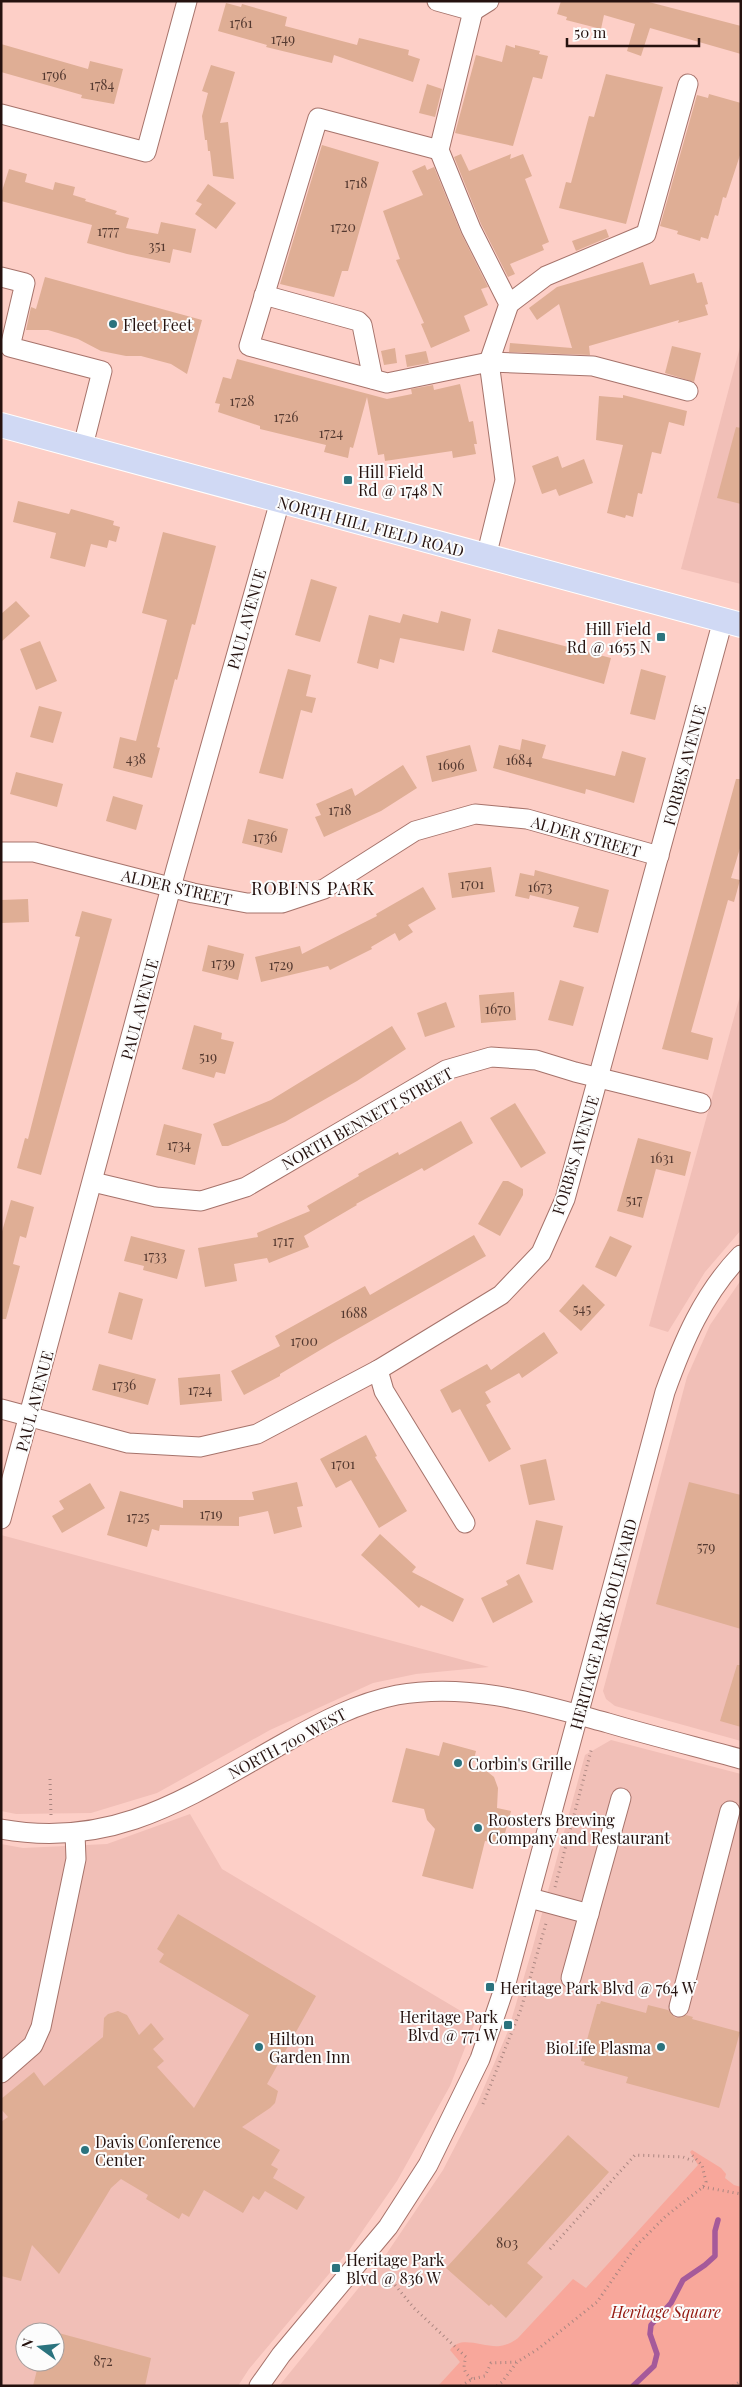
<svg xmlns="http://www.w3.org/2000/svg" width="742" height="2387" font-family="'Playfair Display',serif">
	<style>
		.built { fill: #f1bfb7; fill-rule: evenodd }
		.green { fill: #f8a79b }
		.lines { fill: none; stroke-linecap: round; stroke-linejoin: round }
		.stream { stroke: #a55a9a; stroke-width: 5.5 }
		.building { fill: #dfae95 }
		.minor-casing { stroke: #a6736b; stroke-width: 21 }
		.major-casing { stroke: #fff; stroke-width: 26 }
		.path { stroke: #aa8680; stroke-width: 3; stroke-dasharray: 1 4; stroke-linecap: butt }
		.minor { stroke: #fff; stroke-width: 19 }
		.major { stroke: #d0d9f4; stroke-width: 24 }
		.poi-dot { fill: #2b737e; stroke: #fcfcfc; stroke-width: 2 }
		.labels { text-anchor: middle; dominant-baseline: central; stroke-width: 4; stroke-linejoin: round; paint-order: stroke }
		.number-label { font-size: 14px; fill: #543930 }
		.poi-label { font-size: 16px; fill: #25120f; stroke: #fcfcfc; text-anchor: start }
		.street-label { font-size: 16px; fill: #25120f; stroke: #fcfcfc }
		.park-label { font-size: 16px; font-style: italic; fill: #931810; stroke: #fcfcfc }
		.neighbourhood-label { font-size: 18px; letter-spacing: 1px; fill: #25120f; stroke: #fcfcfc }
	</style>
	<rect width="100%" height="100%" fill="#fdcfc7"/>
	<g class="built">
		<polygon points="741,343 741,584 681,569"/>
		<polygon points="741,992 741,1230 705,1272 668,1332 649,1326"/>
		<polygon points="741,1280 741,1741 615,1706 606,1699 603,1691 687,1377 710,1325"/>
		<polygon points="1,1535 16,1539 489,1667 416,1674 373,1683 270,1730 157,1793 91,1813 16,1814 1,1811"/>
		<polygon points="611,1740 741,1774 741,2386 279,2386 387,2253 443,2170 477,2104 508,2031 532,1950 585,1755"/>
		<path d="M190,1814L222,1869L476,2020L450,2086L397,2181L350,2249L249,2369L238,2386H1V1844L23,1848L107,1844ZM25,2332H55V2362H25Z"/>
	</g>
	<path class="green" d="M692,2150L721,2168L726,2174L725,2178L734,2185L741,2187V2386H438L460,2362L450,2350C460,2334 484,2348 500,2346C507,2345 513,2342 518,2338L573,2279L586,2288L698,2165L690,2152Z"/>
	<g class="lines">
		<polyline class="stream" points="633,2386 654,2366 657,2354 650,2334 651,2325 671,2303 683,2280 705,2265 715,2256 715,2231 718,2220"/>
	</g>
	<g class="building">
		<polygon points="561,1 645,1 741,26 741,54 650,28 641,56 627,51 635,24 604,15 601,29 566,20 567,17 557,14"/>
		<polygon points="226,3 241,7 242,4 287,17 285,26 357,45 359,38 409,50 408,55 420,59 413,82 334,55 332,63 266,47 267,45 218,31"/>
		<polygon points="1,44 88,69 90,61 123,69 114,104 81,98 82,95 1,72"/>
		<polygon points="506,45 515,48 515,45 540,51 539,54 548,56 542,79 533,77 513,146 455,133 476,55 502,62"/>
		<polygon points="211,65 235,72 220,123 228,122 234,179 213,176 210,151 208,151 207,140 205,140 202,116 208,93 202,91"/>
		<polygon points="606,74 663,87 626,224 559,208 566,182 571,183 589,116 594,117"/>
		<polygon points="427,84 442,89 435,117 419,113"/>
		<polygon points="709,94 741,103 741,152 726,198 723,197 718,216 715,215 708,239 701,237 700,241 677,234 678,231 660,226 697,95 708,98"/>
		<polygon points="322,145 379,162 348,271 342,271 334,297 280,284"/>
		<polygon points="461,154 469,171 511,154 510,159 523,154 532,176 525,179 549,242 542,245 544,250 510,264 515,274 508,277 481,224 454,157"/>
		<polygon points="425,165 427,170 434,167 461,233 488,287 481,289 488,305 464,316 470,331 431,348 421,324 424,323 396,260 400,259 383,211 423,195 412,171"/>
		<polygon points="9,169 27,174 25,182 53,190 55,182 75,187 73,195 86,199 85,201 117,211 115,214 129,218 126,228 158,234 161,222 196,229 191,253 173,249 170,263 127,254 87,243 92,225 1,201 1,194"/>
		<polygon points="208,184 236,203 216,229 195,214 202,204 196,201"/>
		<polygon points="606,229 609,237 576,251 572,241"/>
		<polygon points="643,262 650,285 694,273 697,283 702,282 708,304 705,305 708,315 678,323 679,320 589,346 590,355 509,352 510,343 572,348 559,304 537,320 529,308 557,287"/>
		<polygon points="45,277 202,320 187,374 171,364 141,356 126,356 101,351 78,339 48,330 26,330 31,307 36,309"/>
		<polygon points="672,346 701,353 694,382 665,373"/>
		<polygon points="395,348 397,363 384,365 381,351"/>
		<polygon points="426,351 429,363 407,367 405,355"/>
		<polygon points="237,359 387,399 412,394 411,389 433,385 434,390 460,384 469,422 473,421 477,444 474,444 476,454 453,458 452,451 385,461 384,454 378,455 367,397 353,448 350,447 348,458 324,452 326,445 260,429 260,426 218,412 220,404 215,403 223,377 231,379"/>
		<polygon points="623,395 687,411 684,426 669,422 661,454 652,452 642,494 638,493 633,517 626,515 625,518 607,513 623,445 596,440 599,396 623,398"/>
		<polygon points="736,427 741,428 741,504 717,498"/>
		<polygon points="558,456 562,468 584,459 593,483 559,496 556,489 542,494 532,466"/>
		<polygon points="18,501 69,514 71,509 114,521 113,525 120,527 116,542 109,540 107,548 91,544 85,567 50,558 56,533 13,522"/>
		<polygon points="163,532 216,546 195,625 192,624 177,680 175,679 157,747 160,748 152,778 113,768 120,737 136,741 167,620 142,613"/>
		<polygon points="311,579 337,587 320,642 295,635"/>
		<polygon points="16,601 30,616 1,642 1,614"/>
		<polygon points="441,611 471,619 464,651 400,638 394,663 380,659 378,669 357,663 369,615 400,623 403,614 438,623"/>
		<polygon points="498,629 611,658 604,684 492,652"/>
		<polygon points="40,641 57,681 36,690 20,649"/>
		<polygon points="288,669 311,675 306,696 316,698 312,713 301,710 283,779 259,773"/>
		<polygon points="641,669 666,676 655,720 630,714"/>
		<polygon points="39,706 62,712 53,743 30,737"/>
		<polygon points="522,739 546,745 542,758 615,776 622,751 646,758 634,803 586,789 585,794 493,768 499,745 520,750"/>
		<polygon points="470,745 477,771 432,782 426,756"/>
		<polygon points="403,765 417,788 381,811 324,837 315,817 321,815 316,804 352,788 355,796"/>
		<polygon points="16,772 63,784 57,807 10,794"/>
		<polygon points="736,779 741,779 741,845 731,878 740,880 734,902 728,900 691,1032 713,1038 708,1060 662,1049"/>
		<polygon points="113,796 143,805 136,830 106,821"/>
		<polygon points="248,819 288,829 282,853 242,843"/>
		<polygon points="491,867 495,892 452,898 448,873"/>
		<polygon points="535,870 609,890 598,933 573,927 579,907 530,895 529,899 515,896 520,873 534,876"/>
		<polygon points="423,887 436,909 408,925 413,932 399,941 395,933 371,947 372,949 330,970 328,966 261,982 255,957 300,946 302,954 377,916 376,914"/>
		<polygon points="28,899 29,922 1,923 1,900"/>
		<polygon points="82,911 112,919 41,1175 17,1168 25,1138 28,1139 80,937 75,936"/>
		<polygon points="208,945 244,954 238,980 202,971"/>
		<polygon points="560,980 584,987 573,1026 548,1020"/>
		<polygon points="514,992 516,1020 481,1023 479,995"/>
		<polygon points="446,1002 455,1027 425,1037 417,1013"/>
		<polygon points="194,1025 222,1033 221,1039 234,1042 225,1074 216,1072 214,1078 182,1069"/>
		<polygon points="392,1026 406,1049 357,1081 285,1122 228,1146 222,1146 213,1124 271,1100"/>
		<polygon points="515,1103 546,1153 521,1168 490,1118"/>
		<polygon points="461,1121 473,1143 424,1171 422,1168 356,1204 357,1205 304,1236 309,1247 269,1263 267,1258 234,1264 237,1281 205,1287 198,1248 258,1237 257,1233 310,1211 307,1206 359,1176 358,1174 398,1152 399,1155"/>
		<polygon points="164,1124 202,1134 195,1165 156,1155"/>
		<polygon points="638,1138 691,1152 685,1176 656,1169 643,1218 617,1211"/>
		<polygon points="503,1181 508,1181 523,1189 523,1195 500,1236 478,1224"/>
		<polygon points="11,1200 34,1207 26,1238 20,1236 13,1264 20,1266 6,1319 1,1319 1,1235"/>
		<polygon points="474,1235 486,1256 332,1343 280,1374 280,1376 244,1395 231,1371 280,1346 275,1336 365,1286 370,1295"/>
		<polygon points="131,1236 185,1250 177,1279 143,1270 144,1266 124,1261"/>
		<polygon points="610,1236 632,1246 616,1277 595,1267"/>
		<polygon points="583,1284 605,1305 581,1331 559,1311"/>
		<polygon points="119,1292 143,1299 132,1340 108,1333"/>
		<polygon points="544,1332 558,1353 522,1378 519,1373 485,1392 491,1402 486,1405 511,1449 489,1462 460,1409 452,1413 440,1390 487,1364 491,1370"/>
		<polygon points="99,1364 156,1379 148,1405 92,1390"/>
		<polygon points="220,1374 222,1401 180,1405 178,1378"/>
		<polygon points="366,1435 377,1456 375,1457 407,1511 379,1528 351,1480 336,1488 320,1459"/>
		<polygon points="546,1459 555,1500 529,1505 520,1465"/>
		<polygon points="297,1482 303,1506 297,1507 302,1527 274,1534 268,1511 239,1517 239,1526 160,1525 159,1531 152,1529 147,1547 107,1535 120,1491 183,1508 183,1500 254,1500 252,1492"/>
		<polygon points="689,1482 741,1495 741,1629 656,1604"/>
		<polygon points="90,1483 105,1508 62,1533 52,1516 64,1509 59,1501"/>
		<polygon points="536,1520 563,1526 553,1570 526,1564"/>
		<polygon points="380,1534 416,1567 412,1572 464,1599 453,1622 421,1605 419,1608 361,1555"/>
		<polygon points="519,1574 533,1602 493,1623 481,1598 508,1585 506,1581"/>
		<polygon points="737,1665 741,1665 741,1727 720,1721"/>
		<polygon points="443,1742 476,1751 472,1767 484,1769 494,1777 498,1788 497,1808 511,1811 502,1844 485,1841 473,1889 422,1876 435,1829 427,1820 424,1809 392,1802 406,1748 439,1756"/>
		<polygon points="178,1914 316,1996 267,2084 278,2091 275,2103 270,2108 242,2127 280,2150 271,2165 278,2169 273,2178 305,2197 297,2210 265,2191 259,2200 253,2196 243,2213 204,2190 189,2217 182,2213 179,2219 146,2199 148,2195 121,2179 111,2188 59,2274 32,2245 21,2281 1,2276 1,2122 8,2117 1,2109 1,2099 34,2072 44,2086 103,2037 104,2018 108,2014 118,2011 127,2015 139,2035 151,2023 164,2039 153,2049 164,2061 157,2067 194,2108 249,2015 159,1962 164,1954 157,1949"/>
		<polygon points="601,2001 646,2013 648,2005 668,2010 676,2018 686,2015 693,2017 692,2019 740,2032 719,2108 626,2083 628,2077 584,2065 585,2062 581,2061 597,2004 600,2004"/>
		<polygon points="568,2135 609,2172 527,2263 543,2277 506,2318 491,2304 489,2306 446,2268"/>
		<polygon points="55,2332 151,2358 145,2386 33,2386 39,2362 55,2362"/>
	</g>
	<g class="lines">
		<g class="minor-casing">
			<g id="minor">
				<polyline points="437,1 473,11"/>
				<polyline points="473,11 439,150 471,229 509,304 489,362 505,480 486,557"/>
				<polyline points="473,11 489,1"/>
				<polyline points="1,114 146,152 187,1"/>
				<polyline points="439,150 318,118 249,346 387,383 489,362 593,366 688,391"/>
				<polyline points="1,277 25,283 10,347 102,371 83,446"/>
				<polyline points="264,295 358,321 362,325 373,379"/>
				<polyline points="509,304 546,276 646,234 688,84"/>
				<polyline points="1,852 34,852 193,893 247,903 282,903 324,889 415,831 475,814 527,819 659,856"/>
				<polyline points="93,1182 156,1197 201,1201 246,1187 446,1070 491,1057 536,1060 575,1072 701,1103"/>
				<polyline points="378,1370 384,1391 465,1523"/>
				<polyline points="1,1409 128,1443 200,1447 257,1434 378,1370 501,1295 541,1253 565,1199 723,620"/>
				<polyline points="1,1519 176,869 280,501"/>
				<path d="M1,1829C116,1850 191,1795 286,1742C321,1722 357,1703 397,1695C470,1682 539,1704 608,1723C652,1736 697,1747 741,1759"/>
				<polyline points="530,1898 589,1914"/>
				<polyline points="571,1978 621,1798"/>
				<polyline points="679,2007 730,1811"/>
				<polyline points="1,2073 33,2045 41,2027 76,1859 75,1833"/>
				<path d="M259,2386L281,2355L388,2227L428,2165L480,2059L506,1983L665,1392C683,1342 703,1294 741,1255"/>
			</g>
		</g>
		<g class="major-casing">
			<polyline id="major" points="1,425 741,625"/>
		</g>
		<g class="path">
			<polyline points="50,1779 51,1815"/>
			<polyline points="555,1887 592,1747"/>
			<polyline points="483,2104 521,2009 547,1920"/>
			<polyline points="703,2187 741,2194"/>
			<polyline points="550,2249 635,2155 683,2157 693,2161"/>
			<path d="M395,2285L414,2308L466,2357C463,2367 463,2372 472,2379"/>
			<polyline points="461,2386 472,2379 485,2376 491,2363 516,2362"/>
			<polyline points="497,2386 502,2382 517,2362 538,2349 597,2302 636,2246 666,2216 703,2187 706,2182 702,2165 691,2154"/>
			<polyline points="733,2386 741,2381"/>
		</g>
		<use href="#minor" class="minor"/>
		<use href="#major" class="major"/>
	</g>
	<g class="poi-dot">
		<circle cx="113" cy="324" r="5"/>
		<rect x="343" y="475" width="10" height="10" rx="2.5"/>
		<rect x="656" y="632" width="10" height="10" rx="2.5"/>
		<circle cx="458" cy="1763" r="5"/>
		<circle cx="478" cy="1828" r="5"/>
		<rect x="485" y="1982" width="10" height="10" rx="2.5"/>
		<rect x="503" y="2020" width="10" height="10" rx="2.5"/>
		<circle cx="259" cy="2047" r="5"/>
		<circle cx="661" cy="2047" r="5"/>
		<circle cx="85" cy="2150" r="5"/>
		<rect x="331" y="2263" width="10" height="10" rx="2.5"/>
	</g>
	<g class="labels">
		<g class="number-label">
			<text x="241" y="22">1761</text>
			<text x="283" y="38">1749</text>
			<text x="54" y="74">1796</text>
			<text x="102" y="84">1784</text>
			<text x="356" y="182">1718</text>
			<text x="343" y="226">1720</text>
			<text x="108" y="230">1777</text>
			<text x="157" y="245">351</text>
			<text x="242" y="400">1728</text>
			<text x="286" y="416">1726</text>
			<text x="331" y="432">1724</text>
			<text x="136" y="758">438</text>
			<text x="519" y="759">1684</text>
			<text x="451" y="764">1696</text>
			<text x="340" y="809">1718</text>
			<text x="265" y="836">1736</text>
			<text x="472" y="883">1701</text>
			<text x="540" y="886">1673</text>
			<text x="223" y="962">1739</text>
			<text x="281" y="964">1729</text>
			<text x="498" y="1008">1670</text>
			<text x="208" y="1056">519</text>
			<text x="179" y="1144">1734</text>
			<text x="662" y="1157">1631</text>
			<text x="634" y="1199">517</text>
			<text x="283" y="1240">1717</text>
			<text x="155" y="1255">1733</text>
			<text x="582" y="1308">545</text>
			<text x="354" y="1312">1688</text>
			<text x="304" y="1340">1700</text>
			<text x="124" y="1384">1736</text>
			<text x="200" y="1389">1724</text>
			<text x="343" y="1463">1701</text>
			<text x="211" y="1513">1719</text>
			<text x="138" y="1516">1725</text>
			<text x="706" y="1546">579</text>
			<text x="507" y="2242">803</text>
			<text x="103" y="2360">872</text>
		</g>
		<g class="poi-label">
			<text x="123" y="324">Fleet Feet</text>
			<text x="358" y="471">Hill Field<tspan x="358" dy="18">Rd @ 1748 N</tspan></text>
			<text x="651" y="628" text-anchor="end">Hill Field<tspan x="651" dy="18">Rd @ 1655 N</tspan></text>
			<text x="468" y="1763">Corbin's Grille</text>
			<text x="488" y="1819">Roosters Brewing<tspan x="488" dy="18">Company and Restaurant</tspan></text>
			<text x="500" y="1987">Heritage Park Blvd @ 764 W</text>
			<text x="498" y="2016" text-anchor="end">Heritage Park<tspan x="498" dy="18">Blvd @ 771 W</tspan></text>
			<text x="269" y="2038">Hilton<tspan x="269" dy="18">Garden Inn</tspan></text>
			<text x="651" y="2047" text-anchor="end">BioLife Plasma</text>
			<text x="95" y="2141">Davis Conference<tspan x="95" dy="18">Center</tspan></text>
			<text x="346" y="2259">Heritage Park<tspan x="346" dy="18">Blvd @ 836 W</tspan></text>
		</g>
		<g class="street-label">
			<text transform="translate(371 526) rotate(15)">NORTH HILL FIELD ROAD</text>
			<text transform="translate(246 619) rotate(-74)">PAUL AVENUE</text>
			<text transform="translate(684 765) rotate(-75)">FORBES AVENUE</text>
			<text transform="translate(586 836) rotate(16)">ALDER STREET</text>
			<text transform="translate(177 887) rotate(13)">ALDER STREET</text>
			<text transform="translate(139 1009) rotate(-75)">PAUL AVENUE</text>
			<text transform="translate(367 1118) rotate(-29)">NORTH BENNETT STREET</text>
			<text transform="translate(575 1155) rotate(-73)">FORBES AVENUE</text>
			<text transform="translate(34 1401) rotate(-75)">PAUL AVENUE</text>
			<text transform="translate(603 1624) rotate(-75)">HERITAGE PARK BOULEVARD</text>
			<text transform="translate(287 1743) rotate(-28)">NORTH 700 WEST</text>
		</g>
		<g class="park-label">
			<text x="666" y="2311">Heritage Square</text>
		</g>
		<g class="neighbourhood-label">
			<text x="313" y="888">ROBINS PARK</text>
		</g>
	</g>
	<rect width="742" height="2387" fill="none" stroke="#25120f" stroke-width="5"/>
	<g transform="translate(40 2347) rotate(285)"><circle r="24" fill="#fcfcfc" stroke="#a69e9d"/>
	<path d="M0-4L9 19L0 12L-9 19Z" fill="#2b737e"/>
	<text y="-8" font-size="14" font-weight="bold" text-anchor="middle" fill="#25120f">N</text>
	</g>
	<path d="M567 38v8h132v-8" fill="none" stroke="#25120f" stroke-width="2.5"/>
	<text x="574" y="38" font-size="15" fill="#25120f" stroke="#fcfcfc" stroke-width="4" paint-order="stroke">50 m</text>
</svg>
